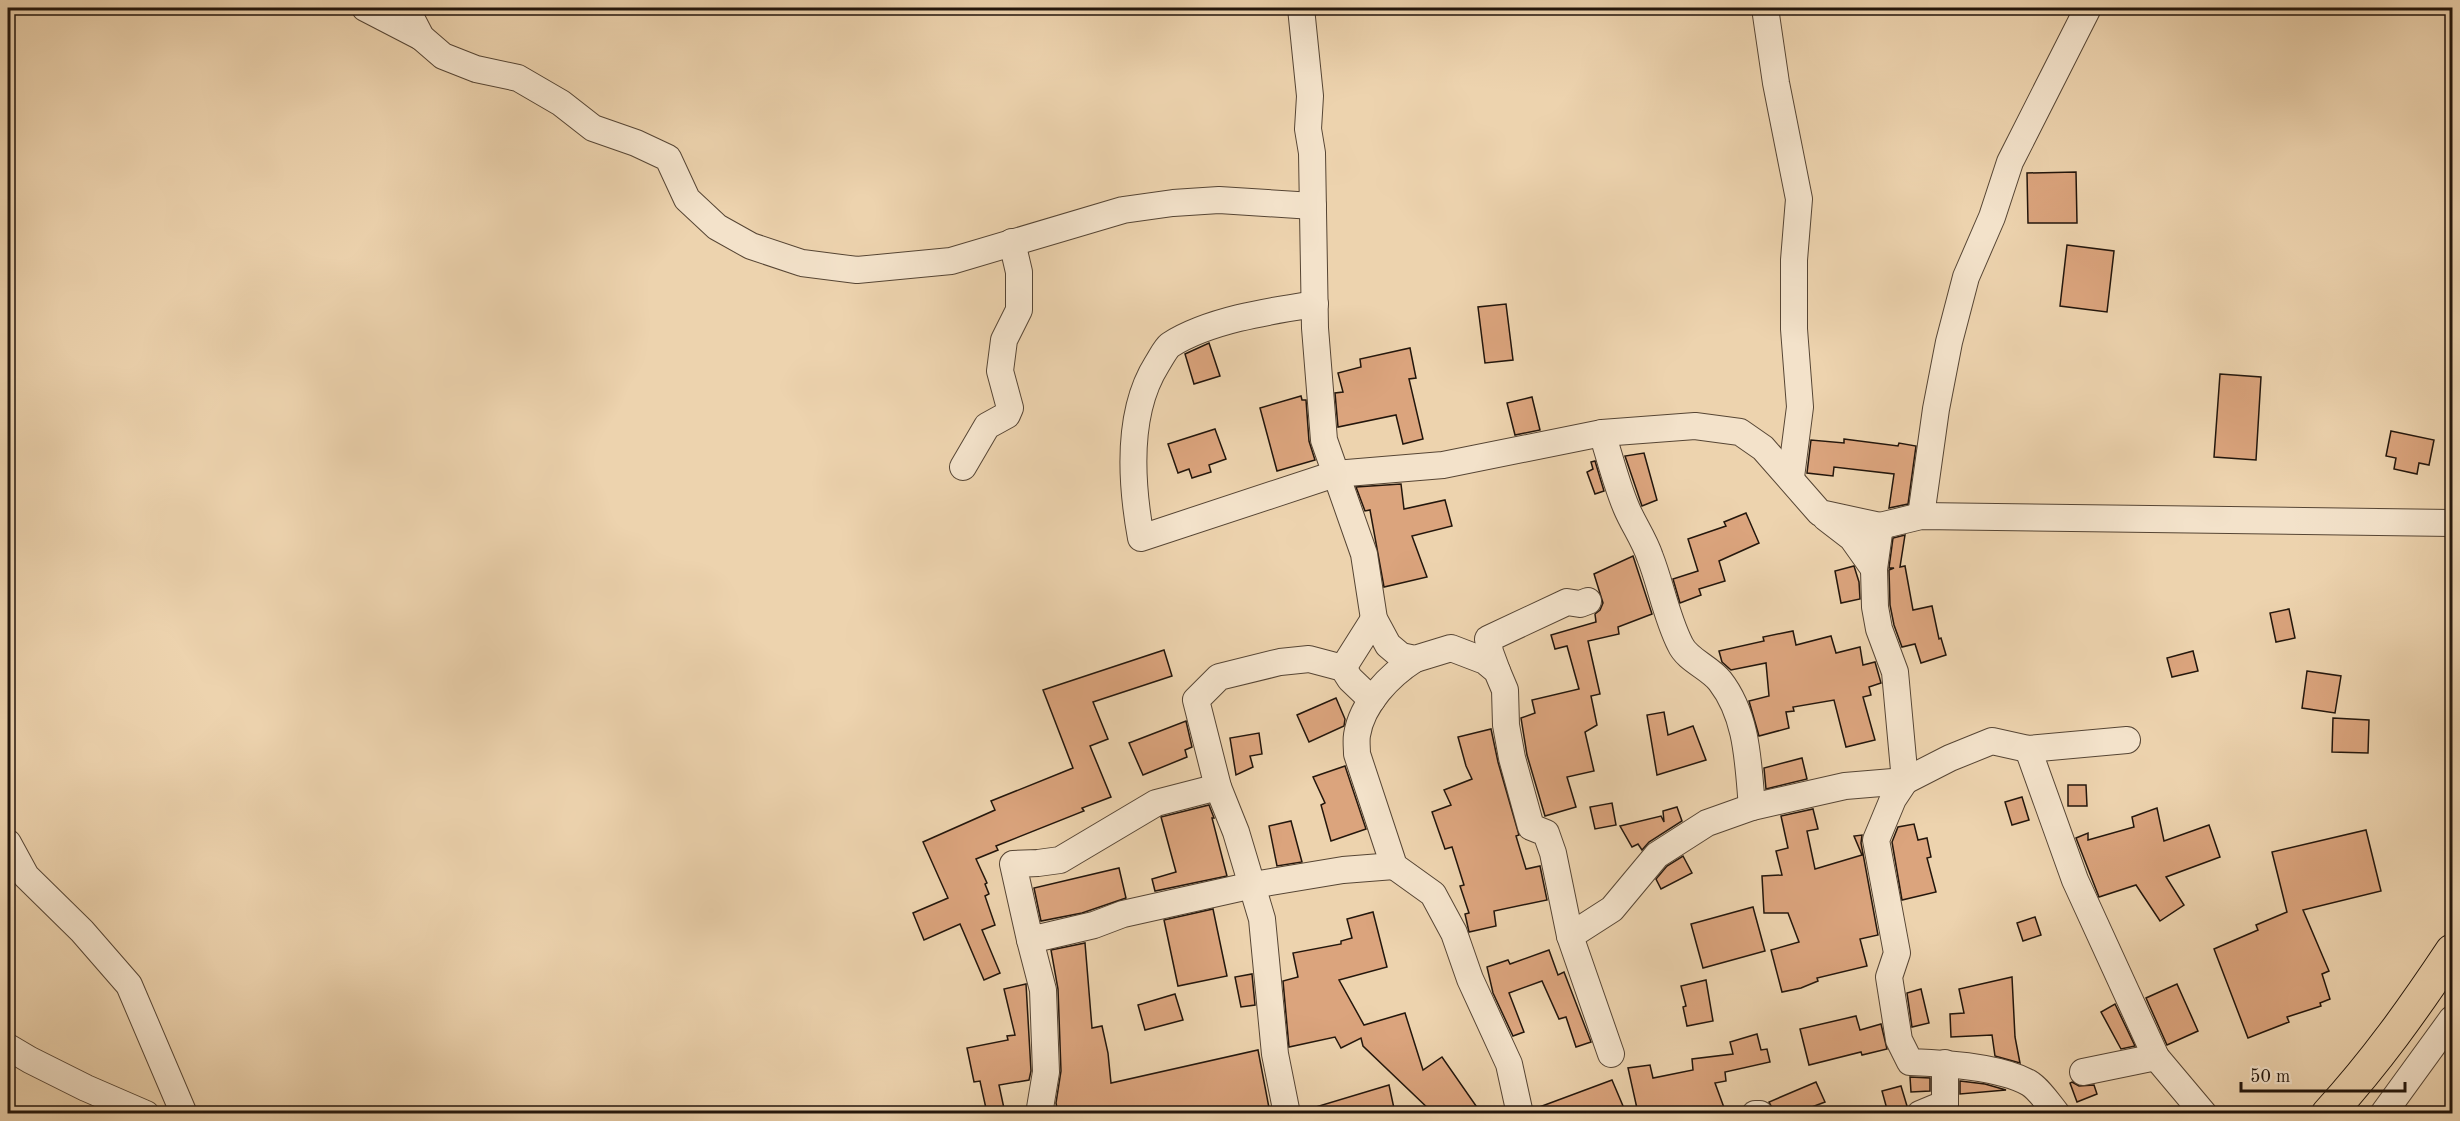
<svg xmlns="http://www.w3.org/2000/svg" width="2460" height="1121" font-family="'Old Standard TT',serif">
	<style>
		.building { fill: #dba47d; stroke: #23160c; stroke-width: 1.5 }
		.lines { fill: none; stroke-linecap: round; stroke-linejoin: round }
		.minor-casing { stroke: #564534; stroke-width: 28 }
		.highway-casing { stroke: #23160c; stroke-width: 35 }
		.minor { stroke: #f3e2ca; stroke-width: 26 }
		.highway { stroke: #edd3ae; stroke-width: 33 }
	</style>
	<rect width="100%" height="100%" fill="#edd3ae"/>
	<filter id="stains"><feTurbulence type="fractalNoise" baseFrequency=".00333" numOctaves="4"/><feColorMatrix values="0 0 0 0 .2 0 0 0 0 .09 0 0 0 0 .02 0 0 0 .5 -.17"/></filter>
	<radialGradient id="worn" r=".72"><stop offset=".6" stop-color="#630" stop-opacity="0"/><stop offset="1" stop-color="#630" stop-opacity=".3"/></radialGradient>
	<g class="building">
		<polygon points="2076,172 2077,223 2028,223 2027,173"/>
		<polygon points="2067,245 2114,251 2107,312 2060,306"/>
		<polygon points="1506,304 1513,360 1485,363 1478,307"/>
		<polygon points="1209,343 1220,376 1194,384 1185,354"/>
		<polygon points="1410,348 1416,378 1409,379 1423,439 1403,444 1396,415 1338,427 1335,393 1343,392 1338,373 1361,367 1360,359"/>
		<polygon points="2220,374 2261,377 2256,460 2214,457"/>
		<polygon points="1301,396 1302,400 1306,400 1309,441 1315,460 1277,471 1260,408"/>
		<polygon points="1532,397 1540,430 1515,435 1507,403"/>
		<polygon points="1215,429 1226,459 1209,465 1211,472 1192,478 1189,469 1178,473 1168,444"/>
		<polygon points="2391,431 2434,440 2429,465 2419,463 2417,474 2394,469 2396,458 2386,456"/>
		<polygon points="1844,439 1898,446 1899,443 1916,446 1908,504 1889,508 1894,474 1834,467 1833,476 1807,473 1811,440 1844,443"/>
		<polygon points="1644,453 1657,500 1642,506 1625,456"/>
		<polygon points="1595,461 1604,491 1595,494 1587,472 1593,469 1591,462"/>
		<polygon points="1401,484 1404,509 1445,500 1452,526 1412,536 1427,577 1384,587 1370,510 1365,511 1356,487"/>
		<polygon points="1746,513 1759,543 1719,561 1725,581 1699,589 1701,595 1680,603 1673,579 1698,571 1688,539 1726,526 1724,522"/>
		<polygon points="1905,535 1900,567 1905,566 1913,610 1932,606 1939,639 1941,638 1946,655 1921,663 1915,644 1902,647 1894,625 1890,605 1889,570 1894,568 1889,568 1893,538"/>
		<polygon points="1633,556 1652,614 1618,627 1619,634 1588,641 1600,694 1591,696 1597,725 1585,732 1594,771 1567,777 1576,807 1545,816 1527,755 1521,718 1535,713 1532,700 1579,689 1567,646 1555,649 1551,635 1596,622 1595,614 1600,610 1603,603 1594,574"/>
		<polygon points="1854,566 1859,582 1860,599 1841,603 1835,571"/>
		<polygon points="2289,609 2295,638 2276,642 2270,613"/>
		<polygon points="1793,631 1796,645 1831,636 1836,653 1860,647 1863,665 1875,662 1881,683 1869,687 1871,695 1863,697 1875,740 1846,747 1834,700 1793,707 1794,711 1786,712 1789,728 1759,736 1749,701 1769,696 1766,663 1731,670 1722,662 1719,651 1764,641 1763,637"/>
		<polygon points="1164,650 1172,676 1093,702 1108,739 1090,746 1111,797 1082,808 1084,811 996,846 998,850 976,859 987,883 985,884 989,894 985,896 995,925 982,930 1000,973 984,980 960,924 924,940 913,913 948,898 923,842 995,810 991,801 1073,768 1043,690"/>
		<polygon points="2193,651 2198,671 2172,677 2167,658"/>
		<polygon points="2307,671 2341,676 2335,713 2302,708"/>
		<polygon points="1336,698 1345,719 1344,726 1309,742 1297,715"/>
		<polygon points="1664,712 1668,735 1693,726 1706,760 1657,775 1647,715"/>
		<polygon points="2333,718 2369,720 2368,753 2332,752"/>
		<polygon points="1186,721 1192,747 1185,750 1187,757 1143,775 1129,743"/>
		<polygon points="1491,729 1498,762 1519,835 1516,836 1526,869 1540,866 1547,900 1494,911 1496,926 1469,932 1465,914 1469,913 1460,886 1464,885 1452,847 1445,849 1432,812 1451,805 1444,790 1472,779 1466,766 1458,737"/>
		<polygon points="1259,733 1262,754 1250,756 1253,767 1236,775 1230,738"/>
		<polygon points="1802,758 1807,779 1766,789 1764,768"/>
		<polygon points="1345,766 1366,829 1331,841 1321,805 1325,803 1313,777"/>
		<polygon points="2068,785 2086,785 2087,806 2068,806"/>
		<polygon points="2022,797 2029,820 2012,825 2005,802"/>
		<polygon points="1612,803 1616,825 1595,829 1590,807"/>
		<polygon points="1209,805 1214,818 1212,818 1227,876 1155,891 1152,879 1176,872 1161,817"/>
		<polygon points="1677,807 1682,821 1649,842 1642,850 1638,844 1632,847 1620,826 1661,816 1664,822 1663,811"/>
		<polygon points="2157,808 2164,841 2209,825 2220,857 2166,877 2184,905 2160,921 2136,885 2099,897 2076,838 2088,833 2088,840 2134,827 2132,817"/>
		<polygon points="1813,809 1818,829 1807,831 1815,869 1862,855 1854,836 1862,835 1861,843 1878,935 1860,939 1867,966 1817,978 1818,981 1801,988 1782,992 1771,950 1799,942 1788,913 1764,913 1762,876 1782,875 1776,851 1788,848 1781,816"/>
		<polygon points="1291,821 1302,862 1277,866 1269,826"/>
		<polygon points="1914,824 1918,840 1927,838 1931,857 1927,858 1936,892 1902,900 1892,842 1898,827"/>
		<polygon points="2366,830 2381,891 2303,910 2329,971 2322,974 2330,999 2320,1003 2321,1006 2287,1017 2289,1022 2248,1038 2214,949 2258,930 2256,925 2287,912 2272,852"/>
		<polygon points="1683,856 1692,873 1661,889 1656,879 1667,866"/>
		<polygon points="1119,868 1126,898 1082,913 1041,921 1034,888"/>
		<polygon points="1753,907 1765,951 1703,968 1691,924"/>
		<polygon points="1213,909 1227,976 1178,986 1164,920"/>
		<polygon points="1373,912 1387,967 1339,980 1364,1025 1405,1013 1423,1070 1442,1057 1481,1113 1433,1113 1363,1046 1361,1038 1341,1048 1335,1037 1289,1047 1283,981 1298,977 1293,953 1341,944 1341,941 1352,938 1347,919"/>
		<polygon points="2035,917 2041,935 2023,941 2017,923"/>
		<polygon points="1085,943 1092,1028 1102,1026 1108,1053 1111,1083 1258,1050 1270,1113 1058,1113 1056,1103 1061,1071 1058,989 1051,950"/>
		<polygon points="1549,950 1558,975 1564,972 1591,1042 1576,1047 1566,1017 1559,1019 1542,981 1509,993 1524,1032 1513,1036 1493,993 1487,967 1508,960 1510,964"/>
		<polygon points="1252,974 1255,1005 1241,1007 1235,977"/>
		<polygon points="2012,977 2015,1037 2020,1063 1995,1056 1992,1035 1951,1037 1950,1014 1964,1013 1959,989"/>
		<polygon points="1706,980 1713,1021 1687,1026 1683,1007 1686,1006 1681,986"/>
		<polygon points="1026,984 1031,1071 1029,1080 999,1085 1005,1113 987,1113 980,1081 974,1082 967,1048 1008,1040 1007,1036 1015,1035 1004,989"/>
		<polygon points="2177,984 2198,1031 2167,1045 2146,998"/>
		<polygon points="1921,989 1929,1023 1912,1027 1907,993"/>
		<polygon points="1175,994 1183,1020 1145,1030 1138,1005"/>
		<polygon points="2115,1004 2135,1046 2121,1049 2101,1012"/>
		<polygon points="1856,1016 1860,1030 1881,1024 1887,1049 1862,1055 1861,1052 1809,1065 1800,1029"/>
		<polygon points="1757,1034 1761,1050 1767,1049 1770,1062 1725,1072 1726,1081 1715,1083 1726,1113 1701,1113 1699,1108 1678,1113 1638,1113 1628,1068 1650,1065 1653,1078 1693,1070 1692,1059 1733,1054 1730,1042"/>
		<polygon points="1910,1077 1930,1078 1930,1091 1911,1092"/>
		<polygon points="1612,1080 1626,1113 1535,1113 1534,1109"/>
		<polygon points="1960,1081 1985,1084 2006,1090 1960,1094"/>
		<polygon points="1816,1082 1825,1102 1796,1113 1775,1113 1769,1102"/>
		<polygon points="2072,1082 2079,1086 2094,1085 2097,1094 2077,1102 2070,1083"/>
		<polygon points="1389,1085 1395,1113 1309,1113 1309,1109"/>
		<polygon points="1901,1086 1907,1106 1905,1111 1888,1113 1882,1091"/>
	</g>
	<g class="lines">
		<g class="minor-casing">
			<g id="minor">
				<polyline points="365,8 421,37"/>
				<polyline points="406,8 421,37 443,56 476,69 518,78 561,103 593,128 636,143 668,158 687,199 717,227 751,246 802,263 857,270 951,261 1123,210 1173,203 1219,200 1313,206"/>
				<polyline points="1301,8 1310,96 1308,129 1312,153 1315,328 1324,440 1364,554 1374,619 1388,645 1401,656 1415,659 1451,648 1485,661 1497,671 1505,690 1506,725 1512,758 1531,827 1546,833 1553,853 1570,936 1611,1054"/>
				<polyline points="1765,8 1776,83 1799,199 1794,260 1794,329 1800,407 1791,477"/>
				<path d="M1315,304C1270,311 1209,320 1170,345C1165,349 1161,358 1157,364C1126,413 1131,483 1141,538L1335,474L1443,465L1602,433L1695,426L1740,432L1763,448L1820,513L1880,526L1874,569L1875,607L1879,629L1895,672L1905,781L1893,799L1876,840L1897,953L1889,977L1899,1040L1910,1062C1942,1063 2001,1067 2029,1083C2039,1089 2049,1104 2057,1114"/>
				<path d="M1602,433C1610,458 1616,483 1626,507C1633,524 1644,539 1650,557C1661,585 1666,616 1680,644C1687,660 1709,667 1720,681C1748,717 1748,764 1752,807"/>
				<polyline points="963,467 987,426 1007,415 1010,408 1000,371 1004,340 1019,310 1019,272 1012,242"/>
				<polyline points="1921,516 1936,409 1949,342 1966,277 1992,217 2010,162 2088,8"/>
				<polyline points="1826,518 1852,538 1874,569"/>
				<polyline points="1880,526 1921,516 2452,523"/>
				<path d="M1415,659C1390,675 1362,703 1357,735C1356,741 1357,748 1357,754L1394,866L1433,894L1454,933L1470,979L1509,1064L1520,1114"/>
				<polyline points="1343,668 1374,619"/>
				<polyline points="1497,671 1490,652 1488,639 1567,602 1580,604 1588,601"/>
				<polyline points="2028,749 2075,880 2156,1057 2204,1114"/>
				<polyline points="1218,787 1156,803 1060,860 1038,863 1013,864 1030,940 1094,925 1123,914 1253,885 1343,870 1394,866"/>
				<polyline points="8,843 26,876 82,931 129,985 184,1114"/>
				<polyline points="1570,936 1612,909 1657,855 1707,823 1752,807 1845,786 1905,781 1950,758 1992,741 2028,749 2127,740"/>
				<polyline points="1030,940 1043,990 1046,1072 1039,1114"/>
				<polyline points="8,1047 30,1060 86,1088 146,1114"/>
				<polyline points="2083,1072 2156,1057"/>
				<polyline points="1287,1114 1275,1054 1262,919 1236,832 1218,787 1196,700 1219,677 1280,662 1309,659 1343,668 1350,679 1372,700"/>
				<polyline points="1755,1114 1760,1114"/>
				<polyline points="1920,1114 1944,1104"/>
				<polyline points="1945,1114 1945,1063"/>
				<polyline points="2383,1114 2452,1019"/>
			</g>
		</g>
		<g class="highway-casing">
			<path id="highway" d="M2328,1114C2375,1063 2414,1008 2452,951"/>
		</g>
		<use href="#minor" class="minor"/>
		<use href="#highway" class="highway"/>
	</g>
	<rect width="2460" height="1121" fill="none" stroke="#edd3ae" stroke-width="30"/>
	<rect x="9" y="9" width="2442" height="1103" fill="none" stroke="#23160c" stroke-width="3"/>
	<rect x="15" y="15" width="2430" height="1091" fill="none" stroke="#23160c" stroke-width="1.5"/>
	<path d="M2241 1082v9h164v-9" fill="none" stroke="#23160c" stroke-width="3"/>
	<text x="2250" y="1082" font-size="18" fill="#23160c" stroke="#f3e2ca" stroke-width="4.5" paint-order="stroke">50 m</text>
	<rect width="100%" height="100%" filter="url(#stains)"/>
	<rect width="100%" height="100%" fill="url(#worn)"/>
</svg>
